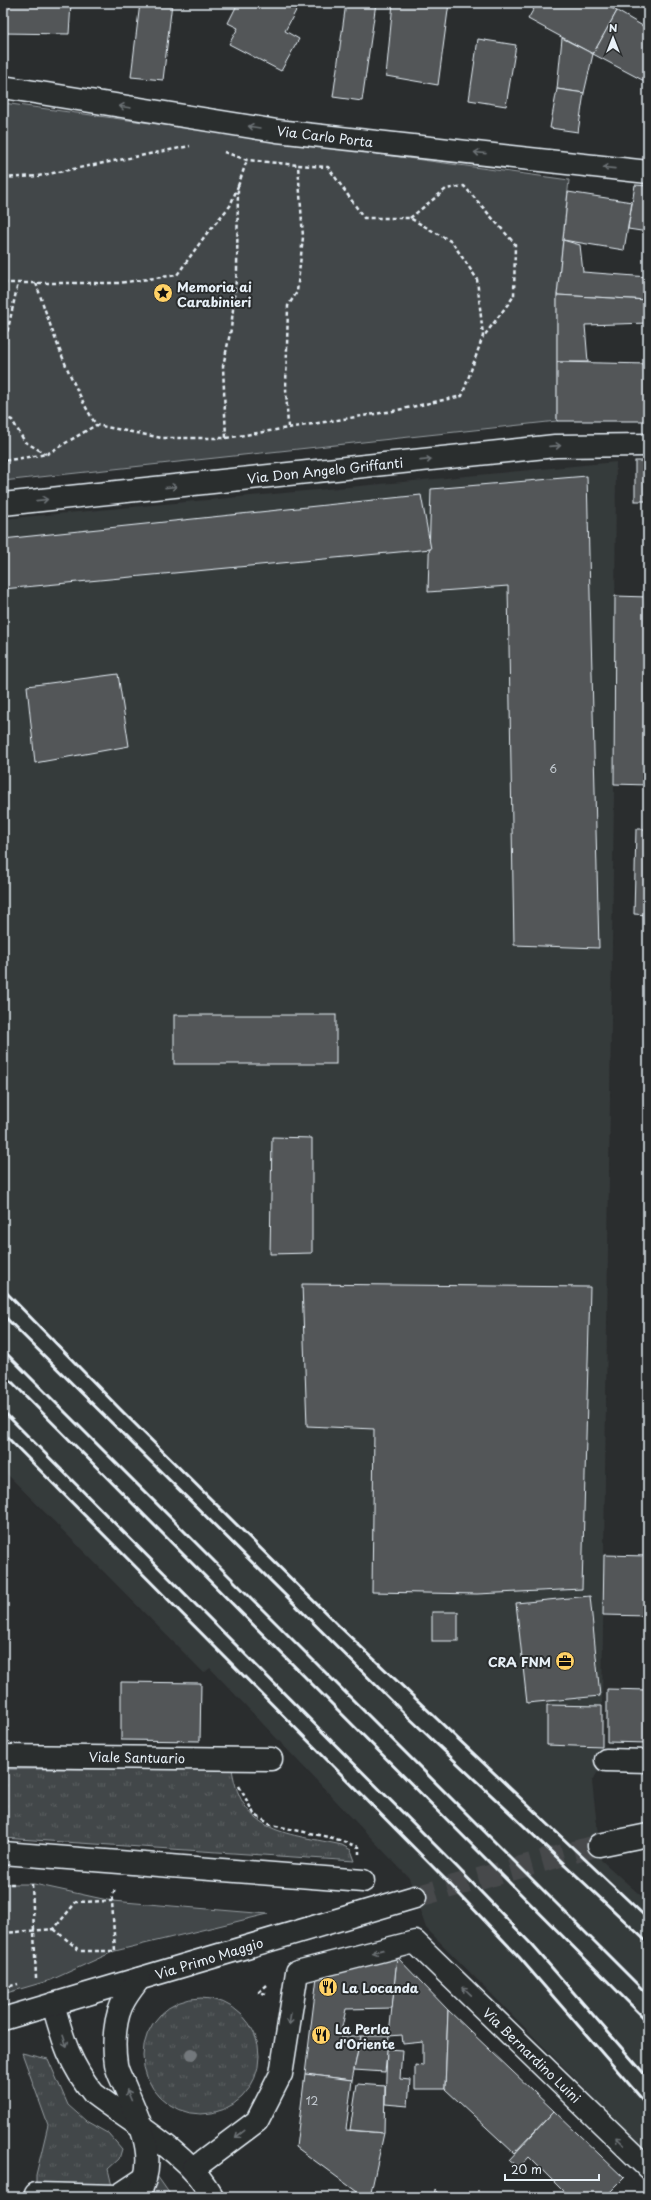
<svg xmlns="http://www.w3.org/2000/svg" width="651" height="2200" font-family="'Playpen Sans',sans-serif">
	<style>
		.built { fill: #363a3b }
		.grass { fill: url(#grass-tufts); stroke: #959ca0 }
		.park { fill: #424648; stroke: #959ca0 }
		.building { fill: #535759; stroke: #e8f1f8 }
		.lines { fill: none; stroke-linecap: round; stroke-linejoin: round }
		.minor-tunnel { stroke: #464a4c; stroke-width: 22; stroke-dasharray: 22 11; stroke-linecap: butt }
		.minor-casing { stroke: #e8f1f8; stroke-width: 25 }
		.path { stroke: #e8f1f8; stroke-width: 2.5; stroke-dasharray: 4 3; stroke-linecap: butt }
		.minor { stroke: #2a2d2e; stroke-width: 22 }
		.rail { stroke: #e8f1f8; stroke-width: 3 }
		.tree { fill: #73787b }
		.oneway { stroke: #6c7275 }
		.labels { text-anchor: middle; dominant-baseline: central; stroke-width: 4; stroke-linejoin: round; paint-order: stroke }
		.number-label { font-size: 11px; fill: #c3cad0 }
		.street-label { font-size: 13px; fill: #e8f1f8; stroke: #2a2d2e }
		.poi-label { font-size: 13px; font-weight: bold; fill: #e8f1f8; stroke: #2a2d2e; text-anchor: start }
	</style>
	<defs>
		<pattern id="grass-tufts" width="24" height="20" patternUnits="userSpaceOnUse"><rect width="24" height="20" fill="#424648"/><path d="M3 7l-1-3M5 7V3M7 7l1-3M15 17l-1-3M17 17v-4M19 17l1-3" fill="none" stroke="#5d6163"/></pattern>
	</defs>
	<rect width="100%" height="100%" fill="#2a2d2e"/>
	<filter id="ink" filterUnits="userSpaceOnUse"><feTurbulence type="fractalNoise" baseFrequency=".025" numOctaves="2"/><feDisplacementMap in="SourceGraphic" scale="8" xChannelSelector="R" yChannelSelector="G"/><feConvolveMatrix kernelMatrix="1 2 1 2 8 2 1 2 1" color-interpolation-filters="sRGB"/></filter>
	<g filter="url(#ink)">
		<polygon class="built" points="616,462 614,795 602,1706 601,1766 592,1782 601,1860 648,1902 648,2152 426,1928 409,1878 210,1668 204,1673 3,1470 3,519"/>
		<g class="grass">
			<path d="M3,1769H232C242,1835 288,1833 342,1845L351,1850L355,1861L3,1838Z"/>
			<circle cx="201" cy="2056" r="58"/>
			<polygon points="22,2053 48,2059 68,2105 86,2121 109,2134 122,2149 119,2159 108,2169 112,2186 36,2186 36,2175 48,2125"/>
			<polygon points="155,2173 172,2197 148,2197"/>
		</g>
		<g class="park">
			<polygon points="3,103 569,180 557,295 557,421 3,481"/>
			<polygon points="3,1884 34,1884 112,1901 268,1914 115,1951 51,1980 3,1994"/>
		</g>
		<g class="building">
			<polygon points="9,3 71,3 69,34 3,33"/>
			<polygon points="140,3 172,3 163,80 131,77"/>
			<polygon points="238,3 300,3 285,31 299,39 281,71 229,44 238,28 228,23"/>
			<polygon points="346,3 376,3 362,101 333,97"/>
			<polygon points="393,3 449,3 438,85 386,76"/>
			<polygon points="537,3 602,3 617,11 593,54 528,19"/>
			<polygon points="617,11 648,29 648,83 593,54"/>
			<polygon points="562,38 593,54 584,93 557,89"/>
			<polygon points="478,39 516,45 506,106 469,100"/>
			<polygon points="557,89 584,93 578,132 550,128"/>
			<polygon points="635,185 648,186 648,232 628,229"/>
			<polygon points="568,192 632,202 624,250 563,240"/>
			<polygon points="563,240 580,245 583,272 648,277 648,300 557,295"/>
			<polygon points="557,295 648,300 648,323 585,325 588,362 557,362"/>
			<polygon points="557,362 648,364 648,421 557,421"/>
			<rect x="635" y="461" width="13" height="40"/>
			<polygon points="587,476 599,948 514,945 508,586 428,592 431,489"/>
			<polygon points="421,495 431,549 3,589 3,539"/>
			<polygon points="615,596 648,597 648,785 614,784"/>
			<polygon points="118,674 129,746 35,763 27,686"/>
			<polygon points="636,829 648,829 648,915 634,914"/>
			<rect x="174" y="1015" width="162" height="49"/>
			<polygon points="272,1137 312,1138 312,1253 270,1254"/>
			<polygon points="302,1284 590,1287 582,1589 477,1594 372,1592 374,1429 307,1426"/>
			<polygon points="604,1555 648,1556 648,1616 603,1615"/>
			<polygon points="590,1596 600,1696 527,1703 516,1603"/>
			<rect x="432" y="1612" width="26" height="29"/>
			<polygon points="121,1682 201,1683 200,1741 121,1740"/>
			<polygon points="607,1689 648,1690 648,1743 607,1742"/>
			<polygon points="547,1705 602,1706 602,1747 547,1745"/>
			<polygon points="397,1957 448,2010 445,2089 415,2089 415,2065 423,2066 423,2042 403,2044 402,2035 389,2036"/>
			<polygon points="397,1957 392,2008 346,2009 340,2036 361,2036 352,2080 305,2074 317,1977"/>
			<polygon points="448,2010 554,2111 514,2153 445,2089"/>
			<polygon points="361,2036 389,2036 385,2072 354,2070"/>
			<polygon points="387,2049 402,2050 400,2079 410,2080 408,2106 385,2104"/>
			<polygon points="305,2074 352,2080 346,2130 384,2133 370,2197 364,2197 296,2147"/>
			<polygon points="357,2084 385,2086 384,2133 350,2130"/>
			<polygon points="554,2111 624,2178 605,2197 569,2197 529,2157 519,2168 509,2160"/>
			<polygon points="435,2189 443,2197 434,2197"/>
		</g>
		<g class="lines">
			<polyline class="minor-tunnel" points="415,1897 599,1845"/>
			<g class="minor-casing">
				<g id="minor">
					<polyline points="3,87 277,131 648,172"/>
					<polyline points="3,504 555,446 648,445"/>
					<polyline points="3,1756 271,1759"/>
					<polyline points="606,1760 648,1761"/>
					<polyline points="599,1845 648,1835"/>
					<polyline points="3,1853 363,1881"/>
					<path d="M53,2004C63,2040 70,2065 94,2094C132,2123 190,2154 212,2197"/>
					<polyline points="3,2019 415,1897"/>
					<polyline points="193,2169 257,2121 281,2074 297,1972 415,1942 648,2168"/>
					<polyline points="36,2194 118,2196 145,2178"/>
					<path d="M137,2197C160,2160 140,2123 125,2087C122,2080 117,2072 116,2064C113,2045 114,2016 125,1999C129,1992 134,1986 139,1979"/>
				</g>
			</g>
			<g class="path">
				<polyline points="224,152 247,160 298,165"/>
				<polyline points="3,178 38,176 190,146"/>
				<polyline points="238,186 247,160"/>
				<polyline points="410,218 446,189 464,186 515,244 514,296 484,336"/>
				<polyline points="3,283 119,283 177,275 207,233 230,206 238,186 237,270 231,329 223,366 226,438 162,438 96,425 47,454 3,461"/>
				<path d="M36,283C52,332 69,380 96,425"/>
				<polyline points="3,344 5,343 18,283"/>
				<polyline points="3,416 12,420 25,442 46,454"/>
				<polyline points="226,438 393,411 462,396 483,336 477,279 452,242 410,218 364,218 328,167 298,165 303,237 297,292 288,306 286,388 288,427"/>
				<polyline points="239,1786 254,1814 271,1825 333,1838 359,1847 359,1854"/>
				<polyline points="3,1884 17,1884"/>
				<polyline points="32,1884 36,1978"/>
				<polyline points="54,1929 80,1951 115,1951 112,1901 115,1888"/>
				<polyline points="3,1933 54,1929 76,1902 112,1901"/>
				<polyline points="3,1988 18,1984"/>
				<polyline points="266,1994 259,1992 267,1985"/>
			</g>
			<use href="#minor" class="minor"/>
			<g class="rail">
				<polyline points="3,1289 121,1410 338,1625 648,1919"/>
				<polyline points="3,1315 405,1714 648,1943"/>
				<polyline points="3,1350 648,1995"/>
				<polyline points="3,1373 648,2022"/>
				<polyline points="3,1411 458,1868 533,1946 648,2078"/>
				<polyline points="3,1433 445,1879 519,1957 648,2106"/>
			</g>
		</g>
		<circle class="tree" cx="192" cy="2054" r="6"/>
		<defs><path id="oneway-shaft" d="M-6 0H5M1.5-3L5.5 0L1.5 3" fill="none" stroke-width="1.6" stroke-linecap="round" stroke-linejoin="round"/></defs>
		<g class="oneway">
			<use href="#oneway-shaft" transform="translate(125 107) rotate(-171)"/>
			<use href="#oneway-shaft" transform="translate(254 127) rotate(-171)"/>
			<use href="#oneway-shaft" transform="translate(480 153) rotate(-174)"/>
			<use href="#oneway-shaft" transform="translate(609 168) rotate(-174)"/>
			<use href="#oneway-shaft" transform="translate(555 446) rotate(-4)"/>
			<use href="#oneway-shaft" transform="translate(426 460) rotate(-6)"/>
			<use href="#oneway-shaft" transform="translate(171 487) rotate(-6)"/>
			<use href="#oneway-shaft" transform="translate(42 500) rotate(-6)"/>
			<use href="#oneway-shaft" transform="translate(378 1951) rotate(165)"/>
			<use href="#oneway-shaft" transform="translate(467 1991) rotate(-136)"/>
			<use href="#oneway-shaft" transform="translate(290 2019) rotate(99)"/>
			<use href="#oneway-shaft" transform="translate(65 2041) rotate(71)"/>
			<use href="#oneway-shaft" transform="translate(129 2095) rotate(-113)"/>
			<use href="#oneway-shaft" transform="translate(240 2134) rotate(143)"/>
			<use href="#oneway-shaft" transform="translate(620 2141) rotate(-136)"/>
		</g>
	</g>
	<defs>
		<g id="sight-disc" transform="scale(1)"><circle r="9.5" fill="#ffd166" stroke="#2a2d2e"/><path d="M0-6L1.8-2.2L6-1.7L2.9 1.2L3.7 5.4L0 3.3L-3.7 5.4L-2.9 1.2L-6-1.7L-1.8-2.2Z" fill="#111"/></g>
		<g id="office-disc" transform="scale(1)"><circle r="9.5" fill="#ffd166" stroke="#2a2d2e"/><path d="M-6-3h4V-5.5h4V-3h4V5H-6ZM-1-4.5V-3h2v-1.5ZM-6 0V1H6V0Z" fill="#111"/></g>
		<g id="restaurant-disc" transform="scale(1)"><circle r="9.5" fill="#ffd166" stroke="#2a2d2e"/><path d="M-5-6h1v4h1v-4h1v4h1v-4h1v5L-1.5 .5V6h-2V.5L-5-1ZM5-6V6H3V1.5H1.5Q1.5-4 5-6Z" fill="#111"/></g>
	</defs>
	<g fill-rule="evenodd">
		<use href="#sight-disc" x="163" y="293"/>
		<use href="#office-disc" x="565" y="1661"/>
		<use href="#restaurant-disc" x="328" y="1987"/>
		<use href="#restaurant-disc" x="321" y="2035"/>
	</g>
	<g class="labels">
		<g class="number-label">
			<text x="553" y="768">6</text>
			<text x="312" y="2100">12</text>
		</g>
		<g class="street-label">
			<text transform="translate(325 136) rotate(7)">Via Carlo Porta</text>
			<text transform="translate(325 470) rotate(-6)">Via Don Angelo Griffanti</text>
			<text transform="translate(137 1757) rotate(1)">Viale Santuario</text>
			<text transform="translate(209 1958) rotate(-17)">Via Primo Maggio</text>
			<text transform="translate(532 2055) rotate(44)">Via Bernardino Luini</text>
		</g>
		<g class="poi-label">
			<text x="177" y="286">Memoria ai<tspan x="177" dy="15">Carabinieri</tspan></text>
			<text x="551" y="1661" text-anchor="end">CRA FNM</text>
			<text x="342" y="1987">La Locanda</text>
			<text x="335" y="2028">La Perla<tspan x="335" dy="15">d'Oriente</tspan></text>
		</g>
	</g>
	<rect width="651" height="2200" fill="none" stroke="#2a2d2e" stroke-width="16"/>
	<rect x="8" y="8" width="635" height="2184" fill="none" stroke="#e8f1f8" stroke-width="1.5" filter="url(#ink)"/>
	<g transform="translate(613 38)" stroke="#2a2d2e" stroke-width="3" paint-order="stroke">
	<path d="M0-3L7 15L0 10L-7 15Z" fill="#e8f1f8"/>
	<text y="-6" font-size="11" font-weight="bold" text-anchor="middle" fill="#e8f1f8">N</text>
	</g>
	<path d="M505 2174v6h94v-6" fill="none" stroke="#e8f1f8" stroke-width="2"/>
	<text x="511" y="2174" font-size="12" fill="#e8f1f8" stroke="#2a2d2e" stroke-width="3" paint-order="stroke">20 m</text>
</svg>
